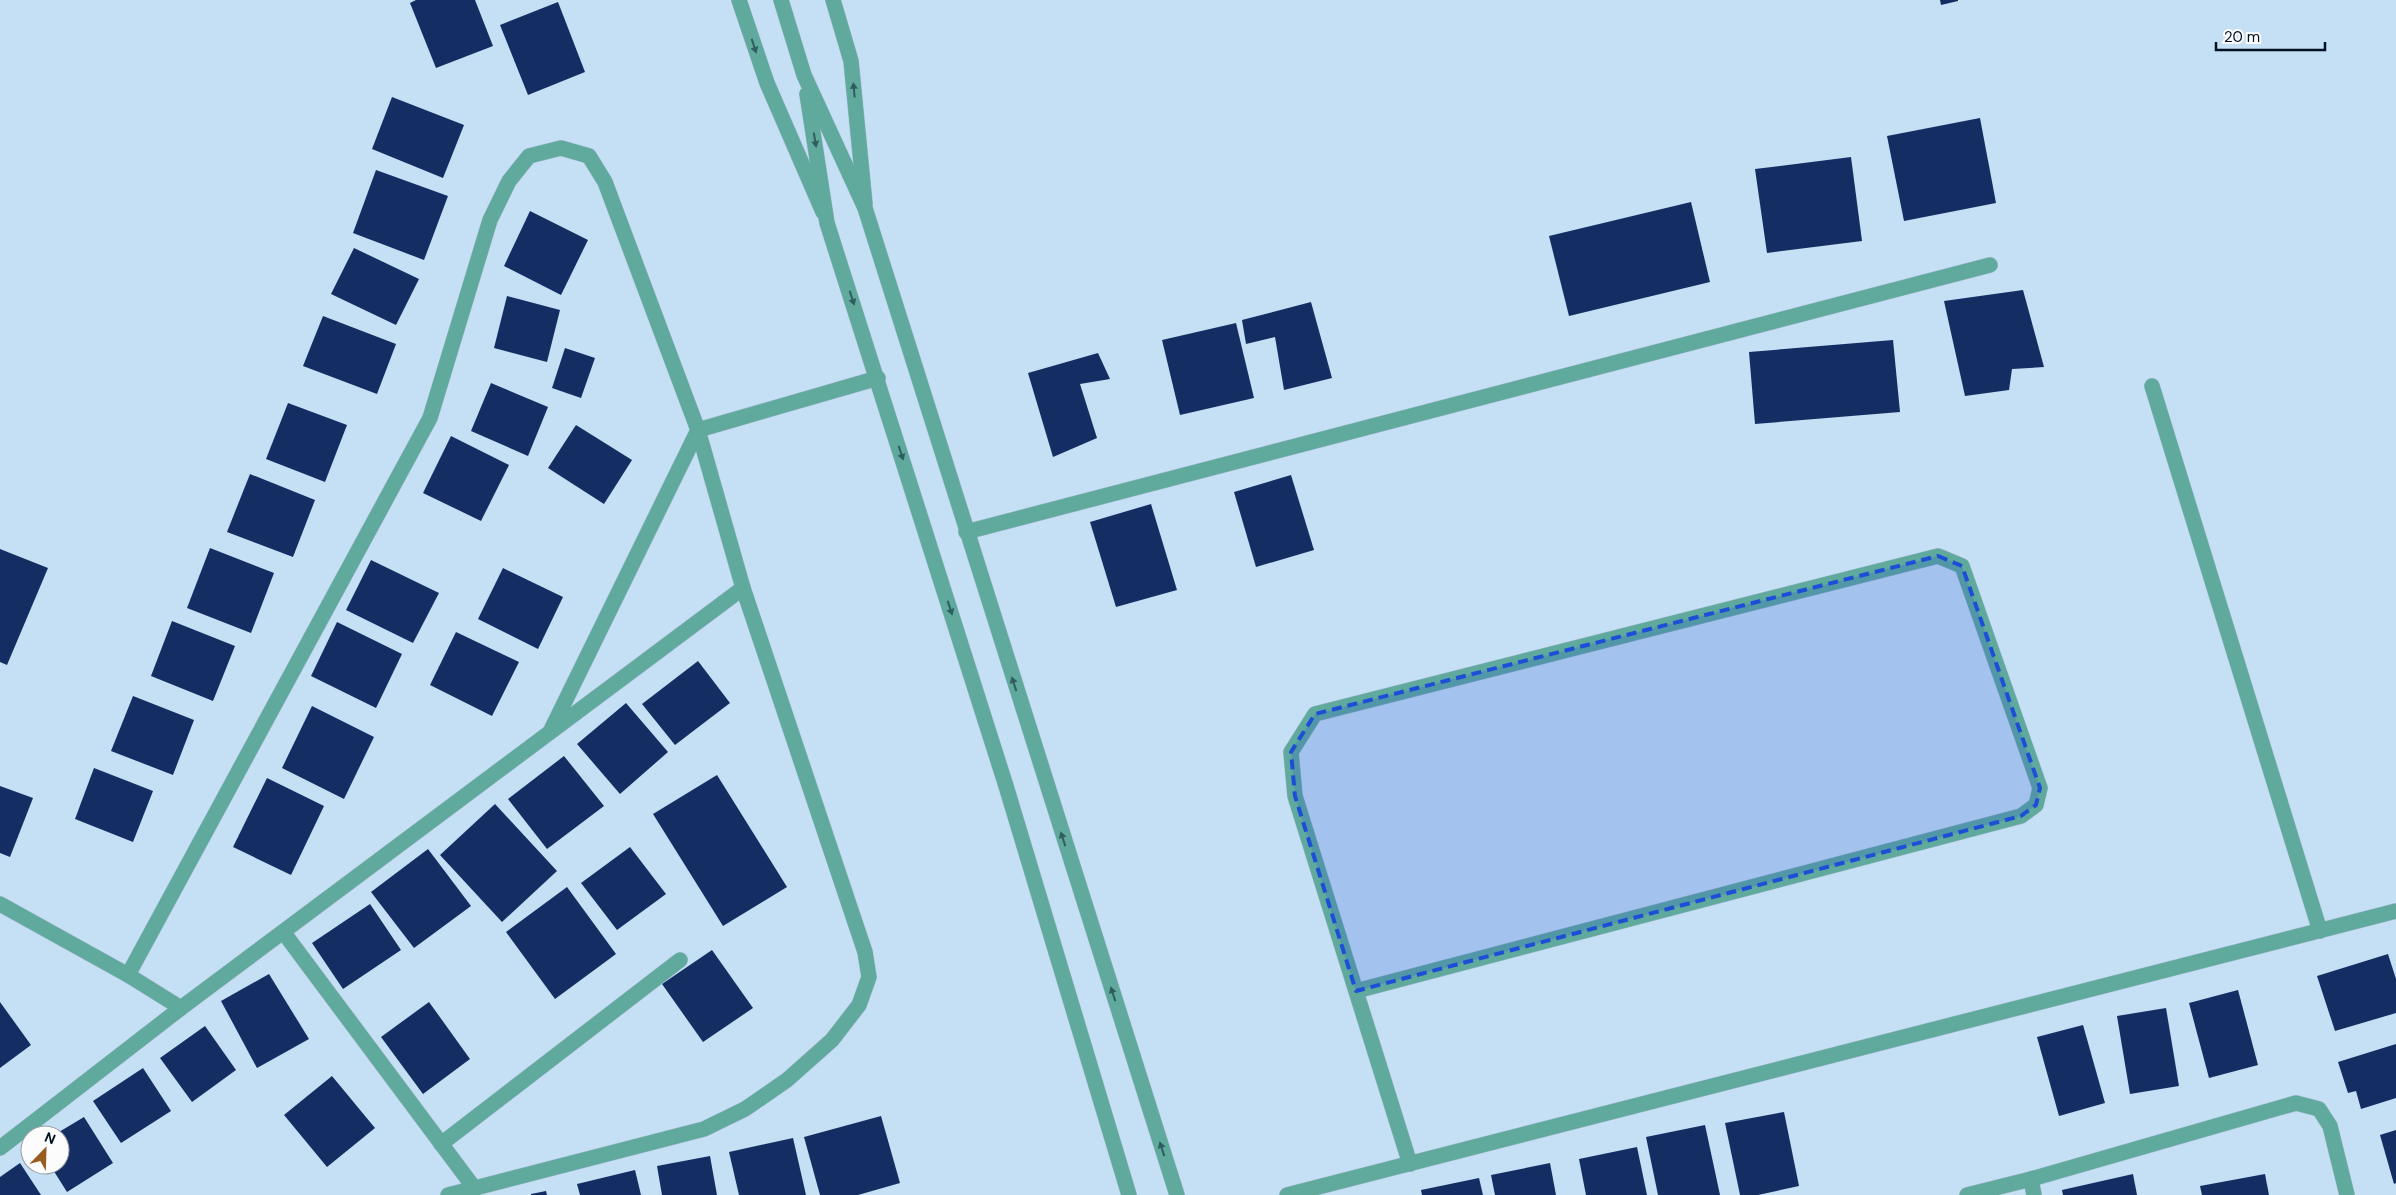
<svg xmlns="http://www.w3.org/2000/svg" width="2396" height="1195" font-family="'DM Sans',sans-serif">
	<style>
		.building { fill: #142e64 }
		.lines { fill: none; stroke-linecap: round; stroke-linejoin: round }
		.service-casing { stroke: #a2bace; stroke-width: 16 }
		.minor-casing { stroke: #a2bace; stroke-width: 16 }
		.tertiary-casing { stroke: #a2bace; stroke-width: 16 }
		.service { stroke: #5fa99d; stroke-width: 15 }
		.minor { stroke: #5fa99d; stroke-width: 15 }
		.tertiary { stroke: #5fa99d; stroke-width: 15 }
		.oneway { fill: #305d60 }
		.marked { fill: #1d4ed8; fill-opacity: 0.2; stroke: #1d4ed8; stroke-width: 4; stroke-dasharray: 10 6; stroke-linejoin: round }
	</style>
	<rect width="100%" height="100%" fill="#c5dff4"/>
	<g class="building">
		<polygon points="416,0 475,0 493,46 436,68 410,3"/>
		<polygon points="1940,0 1958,0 1958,1 1941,5"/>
		<polygon points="558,2 585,72 528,95 500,25"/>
		<polygon points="392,97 464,125 443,178 372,149"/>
		<polygon points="1980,118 1996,203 1904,221 1887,136"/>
		<polygon points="1851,157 1862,241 1767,253 1755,169"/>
		<polygon points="376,170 448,196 424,260 353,233"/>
		<polygon points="1691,202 1710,282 1569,316 1549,236"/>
		<polygon points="530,211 588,240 561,295 504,266"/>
		<polygon points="354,248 419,279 396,325 331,294"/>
		<polygon points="2023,290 2044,367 2012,369 2009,390 1965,396 1944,301"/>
		<polygon points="507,296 560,310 547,362 494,348"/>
		<polygon points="1311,302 1332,378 1284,390 1275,337 1246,344 1242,320"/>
		<polygon points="323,316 396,344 377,394 303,366"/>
		<polygon points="1236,323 1254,398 1180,415 1162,340"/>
		<polygon points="1893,340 1900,412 1755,424 1749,352"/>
		<polygon points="565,348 595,358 581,398 552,388"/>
		<polygon points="1098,353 1110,379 1080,384 1097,438 1053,457 1028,373"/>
		<polygon points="491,383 548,407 528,456 471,431"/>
		<polygon points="288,403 347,425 325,482 266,459"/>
		<polygon points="576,425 632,460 604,504 548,468"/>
		<polygon points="451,436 509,465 481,521 423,493"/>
		<polygon points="250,474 315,500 293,557 227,532"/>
		<polygon points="1291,475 1314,550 1256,567 1234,492"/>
		<polygon points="1151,504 1177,590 1116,607 1090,522"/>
		<polygon points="210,548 274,573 251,633 187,608"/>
		<polygon points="0,549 48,568 7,665 0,662"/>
		<polygon points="371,560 439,593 413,643 346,610"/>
		<polygon points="503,568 563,597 538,649 478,619"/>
		<polygon points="172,621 235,646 213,701 151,676"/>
		<polygon points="337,622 402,654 376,708 311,676"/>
		<polygon points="456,632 519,662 492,716 430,685"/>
		<polygon points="698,661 730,703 675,745 642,704"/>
		<polygon points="133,696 194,720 173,775 111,751"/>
		<polygon points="626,703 668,752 620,794 577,744"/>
		<polygon points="312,706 374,737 344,799 282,768"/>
		<polygon points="564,756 604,806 547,849 508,799"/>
		<polygon points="94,768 153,791 133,842 75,819"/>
		<polygon points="717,775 787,887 723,926 653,814"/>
		<polygon points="267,778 324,806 291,875 233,847"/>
		<polygon points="0,786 33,798 10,857 0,853"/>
		<polygon points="495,804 557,871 502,922 440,855"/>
		<polygon points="630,847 666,894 617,930 581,883"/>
		<polygon points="428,849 471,906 414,948 371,892"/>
		<polygon points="567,887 616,954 555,999 506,932"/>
		<polygon points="370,904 401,950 343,989 312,943"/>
		<polygon points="712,950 753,1008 703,1042 662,984"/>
		<polygon points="2388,954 2396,979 2396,1013 2335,1031 2317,976"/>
		<polygon points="269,974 309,1039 257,1068 221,1001"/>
		<polygon points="2238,990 2258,1065 2209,1078 2189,1003"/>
		<polygon points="0,1002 31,1045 0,1068"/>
		<polygon points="429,1002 470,1059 423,1094 381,1037"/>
		<polygon points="2166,1008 2179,1086 2130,1094 2117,1016"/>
		<polygon points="2083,1025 2105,1103 2059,1116 2037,1037"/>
		<polygon points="205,1026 236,1070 192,1102 160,1058"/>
		<polygon points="2396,1044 2396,1098 2361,1109 2356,1091 2348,1093 2338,1062"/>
		<polygon points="143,1068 171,1111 121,1143 93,1101"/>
		<polygon points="332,1076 375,1128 327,1167 284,1115"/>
		<polygon points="1784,1112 1799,1186 1758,1195 1740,1195 1725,1123"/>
		<polygon points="881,1116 900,1183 858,1195 820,1195 804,1137"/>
		<polygon points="84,1117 113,1163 67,1192 50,1165 60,1165 60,1135 54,1135"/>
		<polygon points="1705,1125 1720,1195 1658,1195 1646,1137"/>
		<polygon points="2396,1130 2396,1183 2394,1184 2380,1135"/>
		<polygon points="793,1138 806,1195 739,1195 729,1152"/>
		<polygon points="1637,1147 1647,1195 1586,1195 1579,1159"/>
		<polygon points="710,1156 717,1195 662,1195 657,1166"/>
		<polygon points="20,1163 41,1195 0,1195 0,1177"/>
		<polygon points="1550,1163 1556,1195 1495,1195 1491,1175"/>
		<polygon points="635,1170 641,1195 580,1195 577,1184"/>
		<polygon points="2133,1174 2137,1195 2063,1195 2062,1190"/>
		<polygon points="2265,1174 2269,1195 2202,1195 2200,1186"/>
		<polygon points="1479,1178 1483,1195 1422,1195 1421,1190"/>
		<polygon points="546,1191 547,1195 531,1195 531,1194"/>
	</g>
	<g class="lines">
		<g class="service-casing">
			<polyline id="service" points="2152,386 2320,931"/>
		</g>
		<g class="minor-casing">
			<g id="minor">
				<polyline points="739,0 767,83 823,212"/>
				<polyline points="833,0 851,61 865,204"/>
				<polyline points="966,532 1990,265"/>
				<polyline points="551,730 698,430 878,378"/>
				<polyline points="0,904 128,975 181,1008"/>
				<polyline points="284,933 475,1189"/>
				<polyline points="128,975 430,418 490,220 509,181 529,156 561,148 589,156 605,182 698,430 743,588 865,952 869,977 859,1005 832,1040 787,1080 745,1109 704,1129 448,1195"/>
				<polyline points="1356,991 2021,816 2036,805 2040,788 1962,566 1938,556 1315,714 1291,752 1295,796 1410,1164"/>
				<polyline points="441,1144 680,960"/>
				<polyline points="0,1148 181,1008 743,588"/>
				<polyline points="2031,1179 2034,1195"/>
				<polyline points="1287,1195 2396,911"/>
				<polyline points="1967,1195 2031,1179 2296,1103 2319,1109 2330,1126 2347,1195"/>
			</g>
		</g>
		<g class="tertiary-casing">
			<g id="tertiary">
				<polyline points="781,0 804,75 865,208 1177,1195"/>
				<polyline points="807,94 827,223 1006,786 1129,1195"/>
			</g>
		</g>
		<use href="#service" class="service"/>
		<use href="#minor" class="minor"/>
		<use href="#tertiary" class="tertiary"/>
	</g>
	<defs><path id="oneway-solid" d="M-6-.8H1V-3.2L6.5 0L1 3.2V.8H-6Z" transform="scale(1.25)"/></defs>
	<g class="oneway">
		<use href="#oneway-solid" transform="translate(754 46) rotate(72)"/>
		<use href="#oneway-solid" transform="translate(854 90) rotate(-95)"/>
		<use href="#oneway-solid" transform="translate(815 140) rotate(81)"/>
		<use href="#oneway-solid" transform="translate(852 298) rotate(72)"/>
		<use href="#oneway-solid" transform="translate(901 453) rotate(72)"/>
		<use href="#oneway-solid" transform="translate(950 608) rotate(72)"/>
		<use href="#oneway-solid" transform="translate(1014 684) rotate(-108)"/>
		<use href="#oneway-solid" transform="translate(1063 839) rotate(-108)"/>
		<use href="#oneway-solid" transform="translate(1113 994) rotate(-108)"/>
		<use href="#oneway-solid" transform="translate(1162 1149) rotate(-108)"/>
	</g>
	<path class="marked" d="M1938,556L1962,566L2040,788L2036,805L2021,816L1356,991L1295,796L1291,752L1315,714Z"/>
	<g transform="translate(45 1150) rotate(23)"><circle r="24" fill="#fcfcfc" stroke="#979ea5"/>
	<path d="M0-4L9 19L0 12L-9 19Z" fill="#985d1e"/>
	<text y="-8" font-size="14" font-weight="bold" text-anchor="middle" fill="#001123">N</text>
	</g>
	<path d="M2216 42v8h109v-8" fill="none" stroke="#001123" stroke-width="2.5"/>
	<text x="2224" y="42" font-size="15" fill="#001123" stroke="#fcfcfc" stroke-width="4" paint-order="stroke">20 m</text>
</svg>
